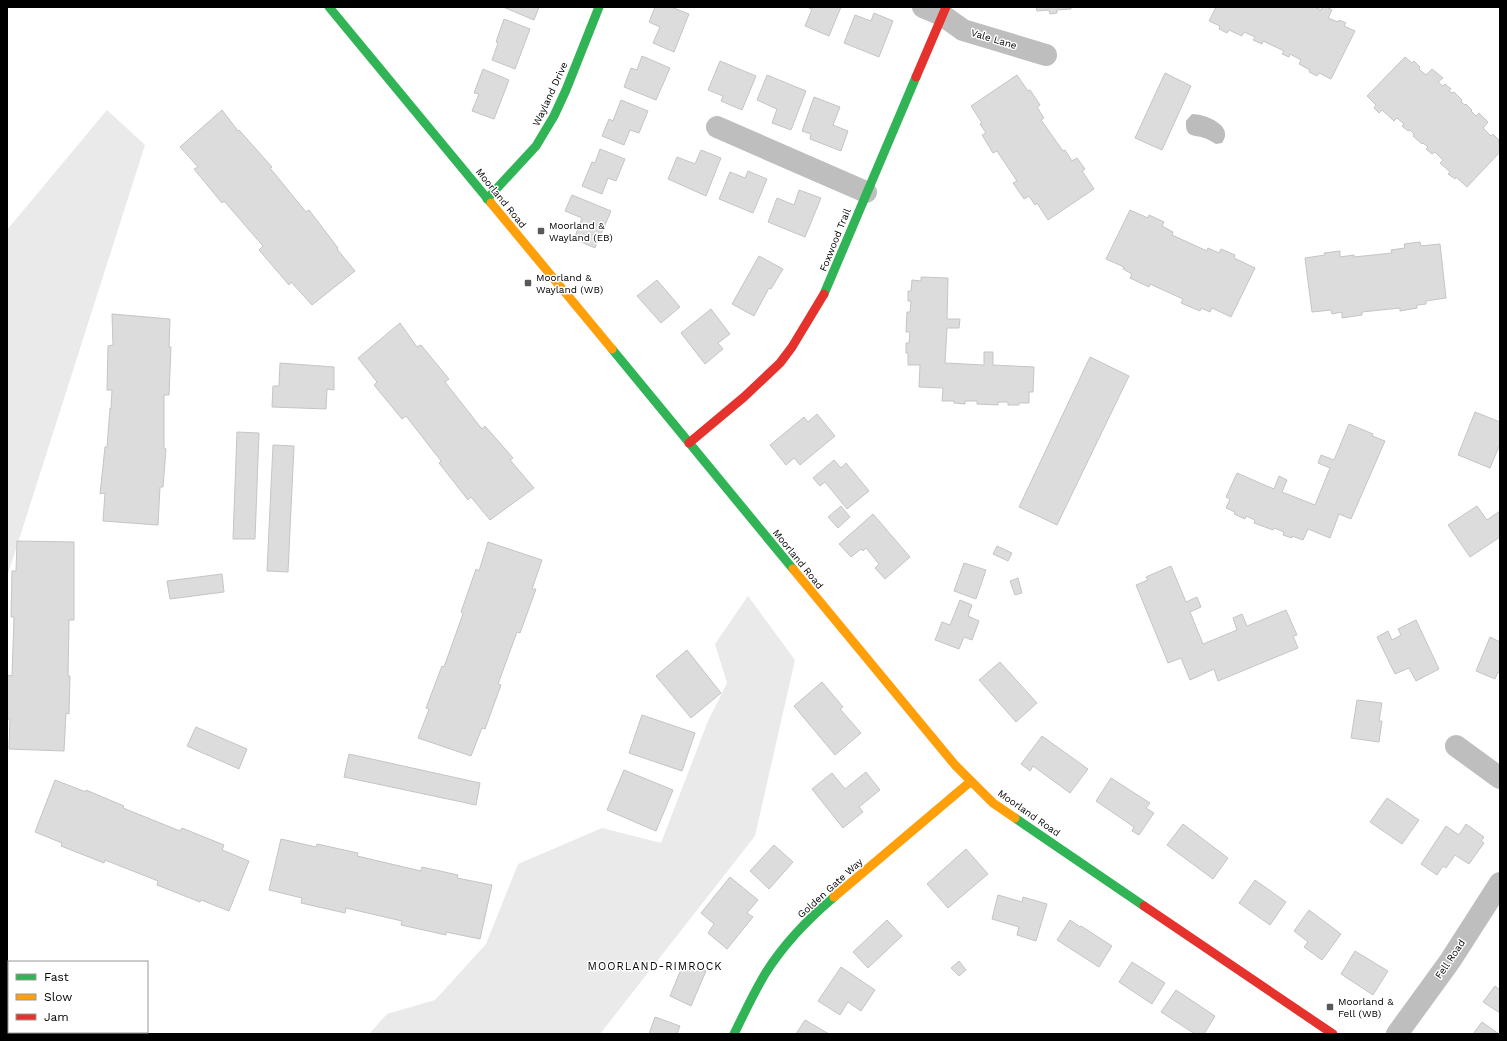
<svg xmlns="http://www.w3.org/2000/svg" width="1507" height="1041" font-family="'Work Sans',sans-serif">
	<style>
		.green { fill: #eaeaea }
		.water { fill: #bcbcbc }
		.building { fill: #dcdcdc; stroke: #c5c5c5 }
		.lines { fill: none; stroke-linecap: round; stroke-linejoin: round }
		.street { stroke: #bebebe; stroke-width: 22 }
		.fast { stroke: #30b455; stroke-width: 9 }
		.slow { stroke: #ff9f0a; stroke-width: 9 }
		.jam { stroke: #e5322d; stroke-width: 9 }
		.poi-dot { fill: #595959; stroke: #fff; stroke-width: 1.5 }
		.labels { text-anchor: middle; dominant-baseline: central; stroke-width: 3; stroke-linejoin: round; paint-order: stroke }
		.street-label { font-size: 10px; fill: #000; stroke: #fff }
		.poi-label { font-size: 10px; fill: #000; stroke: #fff; text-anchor: start }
		.neighbourhood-label { font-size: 11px; letter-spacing: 1px; fill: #000; stroke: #fff }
	</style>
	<rect width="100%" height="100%" fill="#fff"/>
	<g class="green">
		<polygon points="107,110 145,145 7,577 7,230"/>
		<polygon points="748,596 795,660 755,836 600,1034 369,1034 387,1014 435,1000 486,944 518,864 602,828 661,843 708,721 727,683 715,644"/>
		<polygon points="7,1004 9,1004 9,1032 124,1032 132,1034 7,1034"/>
	</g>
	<path class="water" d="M1192,114C1206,114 1235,126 1222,143L1216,144C1212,142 1208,139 1204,138C1194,134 1185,139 1186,121Z"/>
	<g class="building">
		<polygon points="503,7 539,7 534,20"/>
		<polygon points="655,7 671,7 689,14 674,52 653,43 660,27 649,22"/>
		<polygon points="807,7 841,7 829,36 805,26 812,9"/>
		<polygon points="1036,7 1071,7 1071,9 1057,10 1057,13 1050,14 1049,10 1037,11"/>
		<polygon points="1216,7 1315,7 1321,10 1322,7 1327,7 1332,10 1328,18 1338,22 1339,20 1346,23 1344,26 1355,31 1331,79 1319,73 1317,76 1309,72 1310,70 1299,64 1301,60 1290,54 1289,57 1282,54 1284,51 1263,41 1262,44 1253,40 1255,37 1244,32 1242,36 1229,30 1227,33 1219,29 1220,26 1209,21"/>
		<polygon points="874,13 893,21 879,57 844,43 855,15 871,21"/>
		<polygon points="504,19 530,29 515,69 492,60 498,43 496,42"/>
		<polygon points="642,56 670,68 656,100 624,87 631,68 637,70"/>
		<polygon points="1405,57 1412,63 1414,61 1420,67 1419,69 1426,75 1432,69 1443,78 1438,82 1443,86 1445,84 1451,89 1449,91 1452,93 1454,92 1462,100 1461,102 1465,105 1466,104 1472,110 1471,111 1476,116 1479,113 1488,122 1483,128 1491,136 1493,134 1499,140 1498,141 1500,144 1500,152 1467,187 1456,177 1455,179 1448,174 1450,172 1440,163 1443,160 1435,152 1432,154 1426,149 1428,147 1423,143 1422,144 1413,136 1414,134 1410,130 1408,131 1402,126 1404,124 1397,118 1394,121 1382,110 1379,113 1374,108 1376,105 1367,96"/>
		<polygon points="720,61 756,76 742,110 721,101 723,96 708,90"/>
		<polygon points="483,69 509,80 494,119 472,111 479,94 474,93"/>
		<polygon points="1165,73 1191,86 1162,150 1135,138"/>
		<polygon points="767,75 806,91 791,130 772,123 777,109 757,100"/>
		<polygon points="1017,75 1028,91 1030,90 1040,105 1037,107 1044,118 1041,120 1063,151 1065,150 1072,161 1077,158 1085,169 1082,171 1094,189 1048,220 1037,203 1035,205 1029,196 1024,199 1013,183 1017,181 997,151 993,153 982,135 986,133 980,124 982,123 971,106"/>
		<polygon points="814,97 840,107 833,125 848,131 841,151 810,139 811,134 802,131"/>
		<polygon points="621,100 648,111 639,133 630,130 624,145 602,136 609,119 613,121"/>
		<polygon points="222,110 238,131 239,130 272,167 270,168 306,212 309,210 338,248 337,249 355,271 312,305 291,282 289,285 259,250 263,246 224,201 222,203 194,169 198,167 180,147"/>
		<polygon points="600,149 625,159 616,181 608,178 602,194 582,186 592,162 595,163"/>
		<polygon points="701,150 721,158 706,196 668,179 677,157 695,164"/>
		<polygon points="748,171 767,179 753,213 719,199 730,172 745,178"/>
		<polygon points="799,190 821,198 805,237 768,222 777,198 794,205"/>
		<polygon points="572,195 611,211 595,248 574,239 582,218 565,211"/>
		<polygon points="1130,210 1148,218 1149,215 1164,222 1162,226 1173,232 1172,235 1207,251 1208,248 1219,253 1221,249 1235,255 1234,258 1255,268 1231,317 1212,308 1210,312 1201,308 1200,311 1181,303 1183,299 1150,284 1149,287 1130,278 1132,274 1123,269 1124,267 1106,259"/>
		<polygon points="1420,242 1421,246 1440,244 1446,298 1426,301 1426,304 1417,305 1417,308 1400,311 1400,308 1362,312 1362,315 1342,318 1342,312 1332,314 1331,310 1312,312 1305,258 1325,255 1324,253 1340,251 1340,257 1354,255 1354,257 1392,253 1391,250 1405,248 1404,244"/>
		<polygon points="759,256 783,269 771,289 769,288 754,316 732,304"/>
		<polygon points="921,277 948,278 947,319 960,319 959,328 947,328 945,363 984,365 984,352 993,352 993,365 1034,367 1033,392 1029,392 1029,403 1019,403 1019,405 1008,405 1008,402 998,402 998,405 977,404 977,401 965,401 965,404 954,403 954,401 942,401 943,388 919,387 920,365 908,365 908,353 906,353 906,343 909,343 910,332 906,332 907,312 910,312 911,301 908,301 908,291 911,291 912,280 921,281"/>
		<polygon points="657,280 680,307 661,323 637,296"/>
		<polygon points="711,309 730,334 718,343 723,349 705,364 681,333"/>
		<polygon points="112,314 170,319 169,347 171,347 169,395 164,395 164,448 166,449 163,487 160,487 158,525 103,521 105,493 100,494 105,447 107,447 110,408 111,409 112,390 107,390 108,346 113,345"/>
		<polygon points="400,323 417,347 421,345 449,379 445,382 482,429 485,426 513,458 510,460 534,488 490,520 471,497 468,500 439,463 441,461 406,416 402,419 374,385 377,382 358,358"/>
		<polygon points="1090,357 1129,376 1057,525 1019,507"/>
		<polygon points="280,363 334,367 334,390 327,389 326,409 272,407 273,386 279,386"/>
		<polygon points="1475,412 1500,422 1500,444 1490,468 1458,455"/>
		<polygon points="817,414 835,436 800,465 794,458 786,465 770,445 804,417 808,422"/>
		<polygon points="1349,424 1373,434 1372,436 1385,441 1351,519 1339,514 1330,538 1308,529 1303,540 1292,536 1292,538 1283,535 1284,532 1274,528 1273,530 1254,523 1255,520 1246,516 1245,519 1234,514 1235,512 1226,508 1230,499 1226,497 1237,473 1274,489 1279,476 1287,480 1282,492 1315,505 1330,468 1318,463 1321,455 1334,460"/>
		<polygon points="237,432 259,433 255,539 233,539"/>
		<polygon points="273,445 294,446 288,572 267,571"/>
		<polygon points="834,460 841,468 846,463 869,491 847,509 825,482 820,486 813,478"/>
		<polygon points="841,506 850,517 838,528 828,517"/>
		<polygon points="1477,506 1487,520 1500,511 1500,537 1470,557 1448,525"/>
		<polygon points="873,514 910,557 885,579 875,568 879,564 866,548 863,551 861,549 851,557 839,544"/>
		<polygon points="17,541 74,542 74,620 69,620 68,676 70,676 69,714 66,713 64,751 9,749 10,719 7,719 7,675 12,676 14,617 11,617 12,571 16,571"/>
		<polygon points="488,542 542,560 532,589 536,589 520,633 517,632 498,684 501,685 485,729 482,728 471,756 418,738 429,709 426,708 442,666 444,667 463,614 461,612 476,569 479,571"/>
		<polygon points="997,546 1012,553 1008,561 993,554"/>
		<polygon points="964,563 986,570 976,599 954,591"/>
		<polygon points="1171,566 1186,602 1197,597 1201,607 1190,612 1203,644 1237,630 1233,618 1242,614 1247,626 1286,610 1297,635 1293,636 1298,648 1218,681 1214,669 1190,680 1181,658 1168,663 1136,585 1148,580 1146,577"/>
		<polygon points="222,574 224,592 170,599 167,581"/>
		<polygon points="1018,578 1022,593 1015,595 1010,581"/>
		<polygon points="960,600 972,605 968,616 979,621 972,640 964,637 959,649 935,640 942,622 950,625"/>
		<polygon points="1416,620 1439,669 1416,681 1409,668 1395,674 1377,637 1388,631 1392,640 1401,635 1398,629"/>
		<polygon points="1490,637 1500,642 1500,673 1498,672 1495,679 1476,671"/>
		<polygon points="687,650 721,693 691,718 656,676"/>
		<polygon points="1000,662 1037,703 1016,722 979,680"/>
		<polygon points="822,682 843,707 840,709 861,733 835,755 794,706"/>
		<polygon points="1357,700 1382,703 1379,721 1382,721 1379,742 1351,738"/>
		<polygon points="642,715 695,733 682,771 629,753"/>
		<polygon points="196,727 247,749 239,769 187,746"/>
		<polygon points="1042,736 1088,769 1070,793 1033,766 1030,771 1021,764"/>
		<polygon points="349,754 480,783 476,805 344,777"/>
		<polygon points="624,770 673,790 656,831 607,810"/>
		<polygon points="866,772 880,790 859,807 863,812 843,828 812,789 832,773 845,789"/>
		<polygon points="1111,778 1150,803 1146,808 1154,813 1139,835 1132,831 1134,827 1096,801"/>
		<polygon points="55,780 86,792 86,790 124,806 123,808 180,831 182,828 224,845 222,850 249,861 229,911 201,900 200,902 157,885 158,881 105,860 104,863 61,846 62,843 35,832"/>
		<polygon points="1387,798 1419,820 1402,844 1370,822"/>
		<polygon points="1183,824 1228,858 1213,879 1167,845"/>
		<polygon points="1466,824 1484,837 1481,841 1484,843 1469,864 1455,855 1446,868 1443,866 1437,875 1421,864 1446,826 1459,835"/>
		<polygon points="281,839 316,847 317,844 358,853 357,856 421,871 422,867 458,875 457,878 492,885 480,939 446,932 446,935 401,925 402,921 346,908 345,913 301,903 302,898 269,890"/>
		<polygon points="774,845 793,862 769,889 750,871"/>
		<polygon points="966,849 988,874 948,908 927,884"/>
		<polygon points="730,877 758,900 747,913 753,917 727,949 708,933 714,924 701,913"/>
		<polygon points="1255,880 1286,902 1270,925 1239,903"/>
		<polygon points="998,895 1022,902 1023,897 1047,904 1036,941 1017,935 1019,927 992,919"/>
		<polygon points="1309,910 1341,934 1322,960 1304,947 1308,942 1294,931"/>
		<polygon points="887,920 902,936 868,968 853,952"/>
		<polygon points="1070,920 1080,927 1081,926 1112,946 1099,967 1057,940"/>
		<polygon points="1355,951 1388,971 1373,995 1341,974"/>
		<polygon points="959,961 966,970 959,976 951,968"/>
		<polygon points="684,962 706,971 691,1006 670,996"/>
		<polygon points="1132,962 1165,983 1152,1004 1119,982"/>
		<polygon points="841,967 875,990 861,1011 848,1002 840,1015 818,1001"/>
		<polygon points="1495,986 1500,990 1500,1013 1483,1002"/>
		<polygon points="1176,990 1215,1016 1204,1034 1195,1034 1161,1012"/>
		<polygon points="655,1017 680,1026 677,1034 649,1034"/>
		<polygon points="805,1020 829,1034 796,1034"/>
		<polygon points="1482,1022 1499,1034 1473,1034"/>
	</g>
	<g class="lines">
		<g class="street">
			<polyline points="923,7 942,15 963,30 1046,55"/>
			<polyline points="717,127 866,192"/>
			<polyline points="1456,746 1500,778"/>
			<polyline points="1397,1034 1450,961 1500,883"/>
		</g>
		<g class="fast">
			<polyline points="329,7 491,203"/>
			<polyline points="487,199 536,146 554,116 566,90 599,7"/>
			<polyline points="824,294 916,77"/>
			<polyline points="612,349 793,569"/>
			<polyline points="1015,818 1144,906"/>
			<path d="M734,1034C744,1014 753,994 765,974C783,945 808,919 834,897"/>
		</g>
		<g class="slow">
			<polyline points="491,203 612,349"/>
			<polyline points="793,569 955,765 993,803 1015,818"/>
			<polyline points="834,897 970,782"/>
		</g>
		<g class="jam">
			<polyline points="916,77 946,7"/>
			<polyline points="689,443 744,397 780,363 792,347 824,294"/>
			<polyline points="1144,906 1333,1034"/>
		</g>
	</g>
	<g class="poi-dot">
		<rect x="537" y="227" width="8" height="8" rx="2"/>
		<rect x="524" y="279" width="8" height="8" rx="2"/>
		<rect x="1326" y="1003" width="8" height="8" rx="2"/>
	</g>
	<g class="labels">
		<g class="street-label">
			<text transform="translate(994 39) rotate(17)">Vale Lane</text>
			<text transform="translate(550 94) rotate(-65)">Wayland Drive</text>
			<text transform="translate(501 198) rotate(51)">Moorland Road</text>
			<text transform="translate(835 240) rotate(-68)">Foxwood Trail</text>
			<text transform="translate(798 559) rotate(51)">Moorland Road</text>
			<text transform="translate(1029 813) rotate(35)">Moorland Road</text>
			<text transform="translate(830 888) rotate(-42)">Golden Gate Way</text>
			<text transform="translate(1450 959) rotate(-56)">Fell Road</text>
		</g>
		<g class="poi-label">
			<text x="549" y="225">Moorland &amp;<tspan x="549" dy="12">Wayland (EB)</tspan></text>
			<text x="536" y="277">Moorland &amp;<tspan x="536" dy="12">Wayland (WB)</tspan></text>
			<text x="1338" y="1001">Moorland &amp;<tspan x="1338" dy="12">Fell (WB)</tspan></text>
		</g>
		<g class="neighbourhood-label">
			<text x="655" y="966">MOORLAND-RIMROCK</text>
		</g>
	</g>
	<rect width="1507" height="1041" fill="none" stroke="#000000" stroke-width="16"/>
	<rect x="8" y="961" width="140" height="72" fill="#ffffff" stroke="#999999"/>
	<rect x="16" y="974" width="20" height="6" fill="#30b455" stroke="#999999"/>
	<text x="44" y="981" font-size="12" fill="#000000">Fast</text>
	<rect x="16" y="994" width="20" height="6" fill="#ff9f0a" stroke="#999999"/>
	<text x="44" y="1001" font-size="12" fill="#000000">Slow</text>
	<rect x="16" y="1014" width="20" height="6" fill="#e5322d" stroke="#999999"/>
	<text x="44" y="1021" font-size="12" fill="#000000">Jam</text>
</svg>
